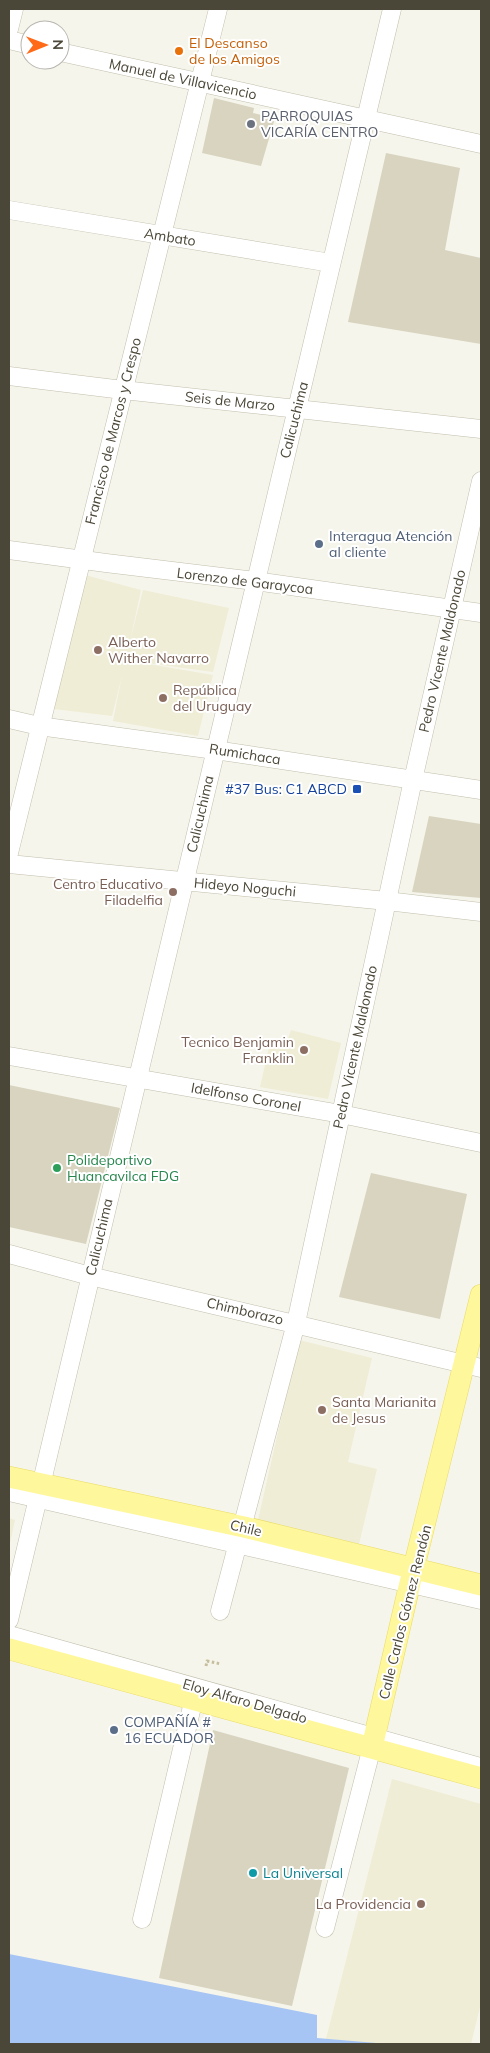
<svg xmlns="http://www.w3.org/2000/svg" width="490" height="2053" font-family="Mulish,sans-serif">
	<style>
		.education { fill: #efedd5 }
		.water { fill: #a6c5f4 }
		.building { fill: #d8d4c0 }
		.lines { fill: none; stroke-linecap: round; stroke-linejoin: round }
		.minor-casing { stroke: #c2bfad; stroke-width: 19 }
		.major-casing { stroke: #e9dc66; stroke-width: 22 }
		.path { stroke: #c5bf9d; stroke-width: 3; stroke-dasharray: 2.5 2.5; stroke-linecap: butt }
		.minor { stroke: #fff; stroke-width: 18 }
		.major { stroke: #fff79b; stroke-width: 21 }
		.food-dot { fill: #e8710a; stroke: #fff; stroke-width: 2 }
		.worship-dot { fill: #6b7280; stroke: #fff; stroke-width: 2 }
		.service-dot { fill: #5c6f8a; stroke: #fff; stroke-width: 2 }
		.education-dot { fill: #8d6e63; stroke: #fff; stroke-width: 2 }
		.transit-dot { fill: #1a4fb4; stroke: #fff; stroke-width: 2 }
		.leisure-dot { fill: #2e9e5b; stroke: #fff; stroke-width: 2 }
		.culture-dot { fill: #0f9aa8; stroke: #fff; stroke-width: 2 }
		.labels { text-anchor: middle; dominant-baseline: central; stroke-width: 4; stroke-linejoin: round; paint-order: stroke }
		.food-label { font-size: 14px; fill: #c56008; stroke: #fff; text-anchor: start }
		.street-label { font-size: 14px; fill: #4b4738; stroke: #fff }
		.worship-label { font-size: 14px; fill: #5b616d; stroke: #fff; text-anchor: start }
		.service-label { font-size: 14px; fill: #4e5e75; stroke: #fff; text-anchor: start }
		.education-label { font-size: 14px; fill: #785e54; stroke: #fff; text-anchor: start }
		.transit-label { font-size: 14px; fill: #164399; stroke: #fff; text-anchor: end }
		.leisure-label { font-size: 14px; fill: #27864d; stroke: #fff; text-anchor: start }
		.culture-label { font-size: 14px; fill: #0d838f; stroke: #fff; text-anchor: start }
	</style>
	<rect width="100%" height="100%" fill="#f6f5eb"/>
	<g class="education">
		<polygon points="85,575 141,590 130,641 143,590 229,608 213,672 125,660 213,675 198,736 113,721 122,676 112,716 54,709"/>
		<polygon points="291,1030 341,1043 328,1099 260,1087 271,1039 287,1042"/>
		<polygon points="299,1340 372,1358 348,1462 377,1469 359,1544 258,1520"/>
		<polygon points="9,1518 15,1520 9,1548"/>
		<polygon points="392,1779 481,1804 481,2003 471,2044 383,2044 326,2039"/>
	</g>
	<polygon class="water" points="9,1954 317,2015 317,2038 388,2044 9,2044"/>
	<g class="building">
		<polygon points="214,98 254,108 253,113 275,118 261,166 202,153"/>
		<polygon points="386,153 460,168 445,250 481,258 481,344 348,322"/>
		<polygon points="429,816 481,824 481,898 412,892"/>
		<polygon points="9,1085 120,1108 86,1244 9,1227"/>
		<polygon points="371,1173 467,1194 440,1319 339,1297"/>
		<polygon points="213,1730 349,1768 292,2006 159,1978"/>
	</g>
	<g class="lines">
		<g class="minor-casing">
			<g id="minor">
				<polyline points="9,29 14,9"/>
				<polyline points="9,40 30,45"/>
				<polyline points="60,52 481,144"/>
				<polyline points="9,210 331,263"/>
				<polyline points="9,376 123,390 481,429"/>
				<polyline points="9,550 106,563 255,581 481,613"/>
				<polyline points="9,719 39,726 215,750 481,790"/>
				<polyline points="9,853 218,9"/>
				<polyline points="9,864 387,901 481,912"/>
				<polyline points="9,1056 341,1114 481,1143"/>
				<polyline points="9,1254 90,1276 481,1368"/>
				<polyline points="9,1492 481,1600"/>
				<polyline points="220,1611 296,1323 413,780 481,481"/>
				<polyline points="9,1620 392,9"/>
				<polyline points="9,1635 480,1767"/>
				<polyline points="142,1919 194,1698"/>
				<polyline points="325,1928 372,1747"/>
			</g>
		</g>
		<g class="major-casing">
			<g id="major">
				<polyline points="9,1477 244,1527 481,1585"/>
				<polyline points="9,1649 481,1778"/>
				<polyline points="372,1747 410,1583 481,1295"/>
			</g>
		</g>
		<polyline class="path" points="206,1666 207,1661 221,1664"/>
		<use href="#minor" class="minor"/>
		<use href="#major" class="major"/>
	</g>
	<circle class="food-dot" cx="179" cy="51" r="5"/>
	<circle class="worship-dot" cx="251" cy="124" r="5"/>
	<g class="service-dot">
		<circle cx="319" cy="544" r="5"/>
		<circle cx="114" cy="1730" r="5"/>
	</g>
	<g class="education-dot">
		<circle cx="98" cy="650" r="5"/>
		<circle cx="163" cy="698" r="5"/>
		<circle cx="173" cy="892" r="5"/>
		<circle cx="304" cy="1050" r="5"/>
		<circle cx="322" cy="1410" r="5"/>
		<circle cx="421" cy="1904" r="5"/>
	</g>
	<rect class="transit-dot" x="352" y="784" width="10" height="10" rx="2.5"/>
	<circle class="leisure-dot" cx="57" cy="1168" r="5"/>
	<circle class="culture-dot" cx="253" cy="1873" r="5"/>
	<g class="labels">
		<g class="food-label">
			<text x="189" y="43">El Descanso<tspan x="189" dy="16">de los Amigos</tspan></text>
		</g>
		<g class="street-label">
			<text transform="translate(183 79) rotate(12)">Manuel de Villavicencio</text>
			<text transform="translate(170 237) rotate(9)">Ambato</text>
			<text transform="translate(230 401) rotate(6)">Seis de Marzo</text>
			<text transform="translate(294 420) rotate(-76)">Calicuchima</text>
			<text transform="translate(113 431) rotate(-76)">Francisco de Marcos y Crespo</text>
			<text transform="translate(245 581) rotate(7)">Lorenzo de Garaycoa</text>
			<text transform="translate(442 651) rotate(-77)">Pedro Vicente Maldonado</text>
			<text transform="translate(245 754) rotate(9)">Rumichaca</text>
			<text transform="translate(200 814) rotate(-77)">Calicuchima</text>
			<text transform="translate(245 887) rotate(5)">Hideyo Noguchi</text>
			<text transform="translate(355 1047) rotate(-78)">Pedro Vicente Maldonado</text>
			<text transform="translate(246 1097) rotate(10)">Idelfonso Coronel</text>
			<text transform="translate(99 1237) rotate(-77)">Calicuchima</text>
			<text transform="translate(245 1311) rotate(13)">Chimborazo</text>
			<text transform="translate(246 1528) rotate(13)">Chile</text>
			<text transform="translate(405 1612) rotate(-76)">Calle Carlos Gómez Rendón</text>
			<text transform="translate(245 1701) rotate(16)">Eloy Alfaro Delgado</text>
		</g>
		<g class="worship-label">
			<text x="261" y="116">PARROQUIAS<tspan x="261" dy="16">VICARÍA CENTRO</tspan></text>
		</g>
		<g class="service-label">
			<text x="329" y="536">Interagua Atención<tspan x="329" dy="16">al cliente</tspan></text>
			<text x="124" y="1722">COMPAÑÍA #<tspan x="124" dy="16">16 ECUADOR</tspan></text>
		</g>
		<g class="education-label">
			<text x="108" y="642">Alberto<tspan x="108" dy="16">Wither Navarro</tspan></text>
			<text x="173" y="690">República<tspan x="173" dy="16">del Uruguay</tspan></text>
			<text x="163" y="884" text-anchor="end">Centro Educativo<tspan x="163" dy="16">Filadelfia</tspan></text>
			<text x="294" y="1042" text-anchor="end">Tecnico Benjamin<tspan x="294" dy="16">Franklin</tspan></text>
			<text x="332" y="1402">Santa Marianita<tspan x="332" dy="16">de Jesus</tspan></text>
			<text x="411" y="1904" text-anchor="end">La Providencia</text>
		</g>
		<g class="transit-label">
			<text x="347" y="789">#37 Bus: C1 ABCD</text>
		</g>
		<g class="leisure-label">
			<text x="67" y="1160">Polideportivo<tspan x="67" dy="16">Huancavilca FDG</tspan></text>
		</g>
		<g class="culture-label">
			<text x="263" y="1873">La Universal</text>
		</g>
	</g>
	<rect width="490" height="2053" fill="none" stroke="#4b4738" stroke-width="20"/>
	<g transform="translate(45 45) rotate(89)"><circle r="24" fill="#ffffff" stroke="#b7b5af"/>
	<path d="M0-4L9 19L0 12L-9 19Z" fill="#ff6a19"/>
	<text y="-8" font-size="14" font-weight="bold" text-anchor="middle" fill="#4b4738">N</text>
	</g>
</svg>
